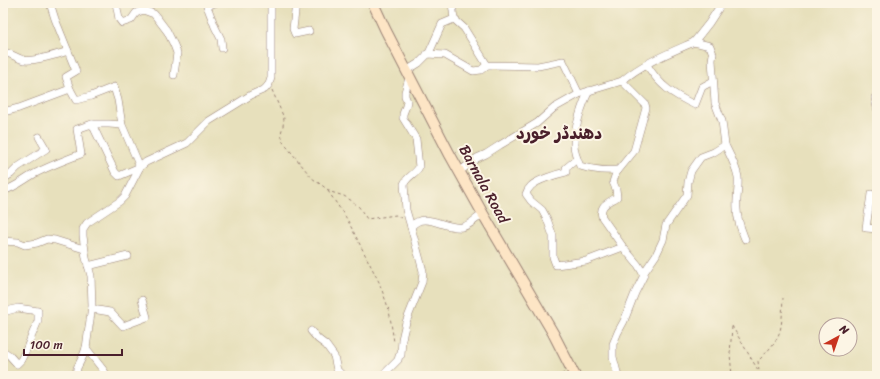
<svg xmlns="http://www.w3.org/2000/svg" width="880" height="379" font-family="Sriracha,'Playpen Sans Arabic',sans-serif">
	<style>
		.lines { fill: none; stroke-linecap: round; stroke-linejoin: round }
		.street-casing { stroke: #988074; stroke-width: 8 }
		.secondary-casing { stroke: #988074; stroke-width: 12 }
		.path { stroke: #988074; stroke-width: 1; stroke-dasharray: 3 3; stroke-linecap: butt }
		.street { stroke: #fff; stroke-width: 7 }
		.secondary { stroke: #fde5c5; stroke-width: 10 }
		.labels { text-anchor: middle; dominant-baseline: central; stroke-width: 4; stroke-linejoin: round; paint-order: stroke }
		.street-label { font-size: 15px; fill: #4a1f2b; stroke: #fcf5e5 }
		.quarter-label { font-size: 17px; font-weight: bold; fill: #4a1f2b; stroke: #fcf5e5 }
	</style>
	<rect width="100%" height="100%" fill="#fcf5e5"/>
	<filter id="ink" filterUnits="userSpaceOnUse"><feTurbulence type="fractalNoise" baseFrequency=".025" numOctaves="2"/><feDisplacementMap in="SourceGraphic" scale="8" xChannelSelector="R" yChannelSelector="G"/><feConvolveMatrix kernelMatrix="1 2 1 2 8 2 1 2 1" color-interpolation-filters="sRGB"/></filter>
	<filter id="wash" filterUnits="userSpaceOnUse"><feTurbulence type="fractalNoise" baseFrequency=".012" numOctaves="4" result="noise"/><feDisplacementMap in="SourceGraphic" scale="16" xChannelSelector="R" yChannelSelector="G"/><feGaussianBlur stdDeviation="0.9" result="paint"/><feColorMatrix in="noise" values="0 0 0 0 0 0 0 0 0 0 0 0 0 0 0 0 0 1.4 0 .05"/><feComposite in="paint" operator="in"/></filter>
	<g filter="url(#wash)">
		<rect width="100%" height="100%" fill="#e7e0bc"/>
	</g>
	<g filter="url(#ink)">
		<g class="lines">
			<g class="street-casing">
				<g id="street">
					<polyline points="50,3 55,19 76,71 66,77 70,89 76,100 91,96 114,87 118,100 122,125 140,167 119,176 115,172 92,124 109,124 122,125"/>
					<polyline points="116,3 119,19 122,23 131,20 136,13 143,10 154,14 167,31 174,45 177,53 174,75"/>
					<polyline points="215,3 207,6 215,27 221,39 222,48"/>
					<polyline points="296,3 293,29 295,34 309,31"/>
					<path d="M452,3L454,19L464,28L474,44L487,65L538,66L563,61L579,94L622,81L645,104L646,108L634,151L616,173L613,182L616,189L617,197C608,203 599,205 602,217L623,247L638,265L644,275L635,293L624,321L618,332L613,344V357L618,376"/>
					<path d="M3,52C11,53 16,58 24,60C31,62 60,54 68,51"/>
					<polyline points="427,54 445,55 473,71 481,70 487,65"/>
					<path d="M647,65C660,86 672,94 695,105L702,87L713,81"/>
					<polyline points="406,71 419,63 429,53 442,24 454,19"/>
					<path d="M622,81C643,63 669,53 694,42"/>
					<path d="M589,91C582,104 574,130 574,145C574,152 577,159 580,166C593,170 604,171 618,170"/>
					<polyline points="875,98 877,108"/>
					<polyline points="3,112 19,108 70,89"/>
					<path d="M725,145C730,155 736,166 738,177C739,188 736,198 737,209C737,220 741,229 745,239"/>
					<path d="M577,159L566,168V172C557,174 537,180 531,186C528,189 527,191 526,194L531,201L542,210L547,219L553,236V257L556,265L586,261L623,247"/>
					<polyline points="459,172 477,158 486,154 500,145 527,129 537,123 554,108 579,94"/>
					<polyline points="3,179 11,174 18,167 46,149 39,137"/>
					<path d="M3,191C16,187 22,181 34,174C49,166 65,160 81,154L77,129L92,124"/>
					<polyline points="871,194 866,228 877,229"/>
					<path d="M411,227C424,210 445,230 462,227C470,226 476,218 483,214"/>
					<polyline points="3,241 18,242 25,245 37,243 47,239 55,240 84,249"/>
					<polyline points="88,266 128,256"/>
					<polyline points="643,274 656,255 663,240 666,225 687,195 688,182 691,171 701,157 714,152 725,145 722,121 715,103 712,60 713,54 710,46 694,42 709,23 722,3"/>
					<polyline points="92,309 110,312 123,326 147,317 142,300"/>
					<polyline points="3,310 7,311 18,308 38,311 38,321 32,335 27,348 21,360 17,364 9,355 3,351"/>
					<polyline points="311,331 318,339 326,345 334,356 337,370 343,376"/>
					<polyline points="86,348 104,371 107,376"/>
					<polyline points="76,376 77,368 83,356 86,348 92,306 91,276 86,258 83,236 83,229 87,223 120,201 125,196 140,167 146,162 187,143 209,121 251,95 265,89 269,84 271,78 271,3"/>
					<path d="M382,376L398,360L399,356L401,355L402,339L406,322L422,282L423,271L411,227L406,210L404,184C407,176 416,174 419,167L416,139L403,118V114L406,106L407,101L405,96V92L409,78"/>
				</g>
			</g>
			<g class="secondary-casing">
				<polyline id="secondary" points="373,3 385,29 449,153 483,214 553,333 575,376"/>
			</g>
			<g class="path">
				<polyline points="272,90 284,118 283,126 281,133 283,142 312,178 331,192 344,196 352,201 359,207 367,219 396,215 401,218"/>
				<polyline points="328,191 347,219 379,282 389,310 394,342"/>
				<polyline points="732,326 758,370"/>
				<polyline points="732,327 730,354 732,376"/>
				<polyline points="557,376 564,373"/>
				<path d="M760,376L759,371L758,361C765,354 773,346 778,336C783,326 782,310 783,298"/>
			</g>
			<use href="#street" class="street"/>
			<use href="#secondary" class="secondary"/>
		</g>
	</g>
	<g class="labels">
		<g class="street-label">
			<text transform="translate(484 184) rotate(61)">Barnala Road</text>
		</g>
		<g class="quarter-label">
			<text x="559" y="133">دھندڈر خورد</text>
		</g>
	</g>
	<rect width="880" height="379" fill="none" stroke="#fcf5e5" stroke-width="16"/>
	<g transform="translate(838 337) rotate(40)"><circle r="19" fill="#fcf5e5" stroke="#b59f9b"/>
	<path d="M0-3L7 15L0 10L-7 15Z" fill="#c8321e"/>
	<text y="-6" font-size="11" font-weight="bold" text-anchor="middle" fill="#4a1f2b">N</text>
	</g>
	<path d="M24 349v6h98v-6" fill="none" stroke="#4a1f2b" stroke-width="2"/>
	<text x="30" y="349" font-size="12" fill="#4a1f2b" stroke="#fcf5e5" stroke-width="3" paint-order="stroke">100 m</text>
</svg>
